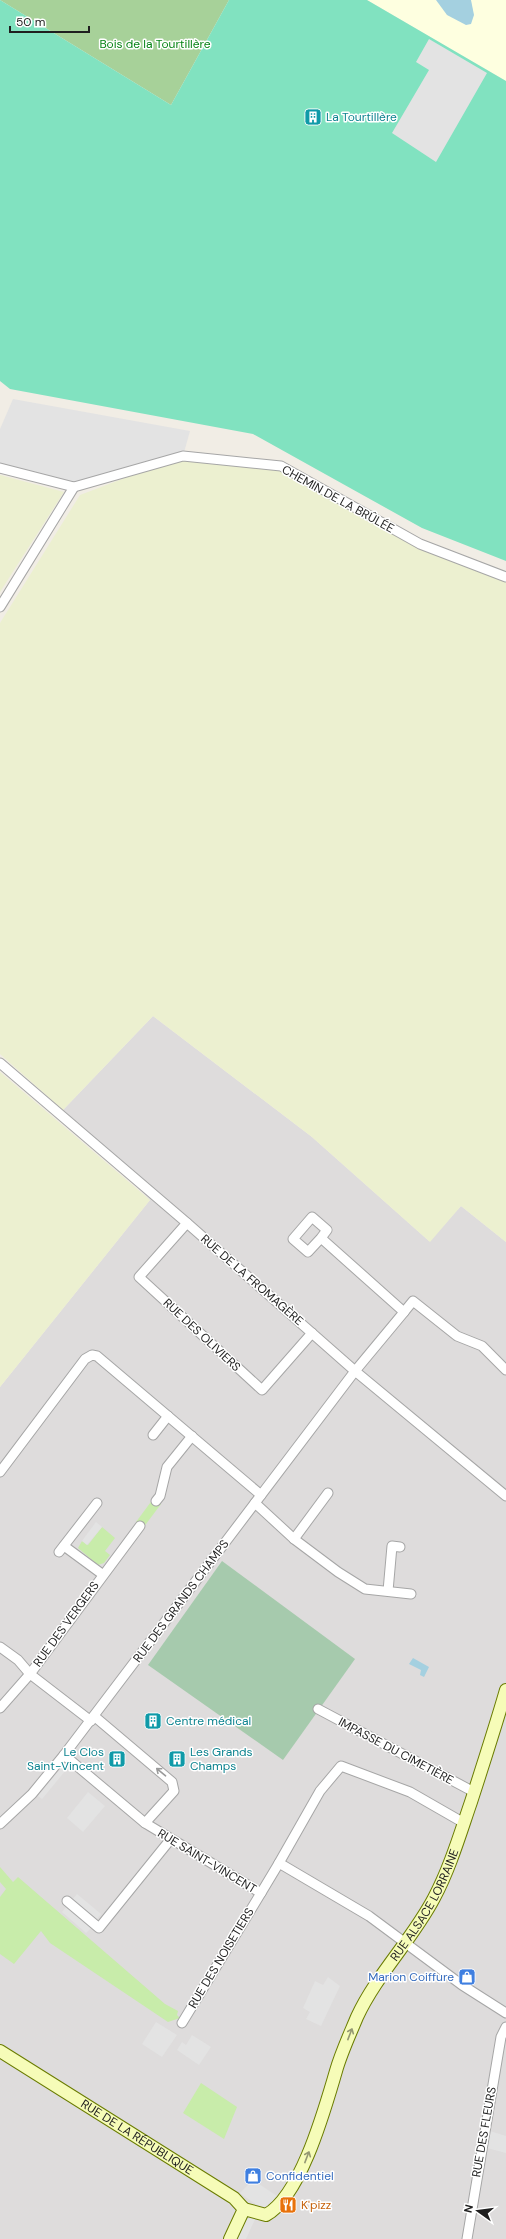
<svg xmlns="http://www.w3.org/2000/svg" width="506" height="2239" font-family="'DM Sans',sans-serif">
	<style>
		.residential { fill: #dedcdc }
		.education { fill: #feffe0 }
		.farmland { fill: #ecf0d0 }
		.grass { fill: #c8ecaa }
		.forest { fill: #a7d199 }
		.cemetery { fill: #a6caad }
		.pitch { fill: #81e2c0 }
		.parking { fill: #e3e3e3 }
		.water { fill: #a4d0e0 }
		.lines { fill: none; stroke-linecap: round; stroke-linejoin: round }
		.street-casing { stroke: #a6a6a6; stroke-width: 11 }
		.secondary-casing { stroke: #6a7c01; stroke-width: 14 }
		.street { stroke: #fff; stroke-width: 9 }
		.secondary { stroke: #f6fcb8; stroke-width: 12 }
		.oneway { stroke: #9a9a9a }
		.oneway2 { stroke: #959973 }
		.labels { text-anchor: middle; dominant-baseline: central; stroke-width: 3; stroke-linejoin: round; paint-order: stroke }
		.park-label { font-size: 12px; fill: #078416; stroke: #fff }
		.culture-label { font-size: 12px; fill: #0d838f; stroke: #fff; text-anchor: start }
		.street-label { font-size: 12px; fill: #1f1f1f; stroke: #fff }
		.shop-label { font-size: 12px; fill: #366cbe; stroke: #fff; text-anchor: end }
		.food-label { font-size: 12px; fill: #c56008; stroke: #fff; text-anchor: start }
	</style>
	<rect width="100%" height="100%" fill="#f1ede5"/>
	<polygon class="residential" points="153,1016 312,1137 429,1241 461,1206 506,1242 506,2239 0,2239 0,1387 150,1200 63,1110"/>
	<polygon class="education" points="367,0 506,0 506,81"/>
	<g class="farmland">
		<polygon points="183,456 281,466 420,544 506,577 506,1242 461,1206 430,1242 312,1137 153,1016 63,1110 0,1054 0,623 80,495"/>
		<polygon points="0,475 64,492 0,592"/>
		<polygon points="0,1072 150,1200 0,1387"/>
	</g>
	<g class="grass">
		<polygon points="153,1499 161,1504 143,1528 136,1522"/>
		<polygon points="102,1527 115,1538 105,1551 110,1555 104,1563 98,1565 78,1548 82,1541 88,1545"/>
		<polygon points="0,1867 13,1882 18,1877 165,2004 178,2011 177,2015 180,2018 168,2022 50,1943 41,1931 14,1964 0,1954 0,1897 6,1889 0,1882"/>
		<polygon points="201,2083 237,2107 224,2139 183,2113"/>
	</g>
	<polygon class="forest" points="0,0 229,0 171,105"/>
	<polygon class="cemetery" points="222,1561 355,1659 283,1760 148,1665"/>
	<polygon class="pitch" points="0,0 171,105 229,0 367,0 506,81 506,561 422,528 253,434 10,389 0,381"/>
	<g class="parking">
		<polygon points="429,39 487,73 436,162 392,133 429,70 416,62"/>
		<polygon points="13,399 190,431 183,456 74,487 0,468 0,429"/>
		<polygon points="96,1522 102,1527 87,1545 82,1541"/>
		<polygon points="62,1767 66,1770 42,1799 38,1796"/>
		<polygon points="88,1792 105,1806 83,1832 67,1818"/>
		<polygon points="77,1894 101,1914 97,1919 73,1899"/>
		<polygon points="67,1906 92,1927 86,1933 62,1912"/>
		<polygon points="328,1977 340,1986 321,2026 306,2019 310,2012 303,2008 315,1981 323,1985"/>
		<polygon points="156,2022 177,2035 162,2057 142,2044"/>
		<polygon points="192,2035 211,2047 199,2065 177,2050 182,2042 186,2045"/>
		<polygon points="490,2131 506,2136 506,2153 487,2148"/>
		<polygon points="253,2180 280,2198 264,2209 251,2201 240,2193"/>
		<polygon points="256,2217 246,2239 236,2239 245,2219"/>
	</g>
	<g class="water">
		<polygon points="436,0 471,0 474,15 471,24 466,25 447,15"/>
		<polygon points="413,1658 429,1667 424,1677 420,1675 421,1670 409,1664"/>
	</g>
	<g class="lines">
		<g class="street-casing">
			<g id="street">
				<polyline points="0,468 74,487 183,456 281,466 420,544 506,577"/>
				<polyline points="0,607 74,487"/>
				<polyline points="0,1063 187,1223 355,1371 506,1496"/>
				<polyline points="187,1223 139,1277 262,1390 312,1333"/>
				<polyline points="404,1312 413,1301 457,1336 482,1346 506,1370"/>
				<polyline points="153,1435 168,1416"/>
				<polyline points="0,1472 85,1359 92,1355 97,1356 261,1495"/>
				<polyline points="156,1501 160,1496 167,1467 192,1436"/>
				<polyline points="255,1503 294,1539 338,1572 365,1589 411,1594"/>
				<polyline points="294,1539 328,1493"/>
				<polyline points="64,1546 102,1574"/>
				<polyline points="59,1552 97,1503"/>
				<polyline points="388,1591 392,1546 400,1547"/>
				<polyline points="0,1647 18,1660 30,1674 91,1721"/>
				<polyline points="0,1708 30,1674 140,1526"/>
				<polyline points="318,1709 474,1792"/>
				<polyline points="94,1716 172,1782 174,1791 145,1823"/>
				<polyline points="64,1755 145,1823 261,1893 279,1863 369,1916 462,1985 506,2013"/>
				<polyline points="0,1824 32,1794 64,1755 355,1371 404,1312 321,1238 327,1230 312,1217 293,1239 308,1252 321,1238"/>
				<polyline points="279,1863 320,1791 341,1766 410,1792 464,1823"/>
				<polyline points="67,1901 99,1928 170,1840"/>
				<polyline points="182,2023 261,1893"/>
				<polyline points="467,2239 501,2037 506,2027"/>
			</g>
		</g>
		<g class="secondary-casing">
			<g id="secondary">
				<path id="s1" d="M0,2051L234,2198L244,2209L230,2239"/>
				<path id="s2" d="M244,2209L266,2215C301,2196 325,2108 336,2071C341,2053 350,2034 357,2017C377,1974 412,1940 434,1898C450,1868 460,1834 471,1802C483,1765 495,1728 506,1690"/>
			</g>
		</g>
		<use href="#street" class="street"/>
		<use href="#secondary" class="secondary"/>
	</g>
	<defs><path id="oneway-shaft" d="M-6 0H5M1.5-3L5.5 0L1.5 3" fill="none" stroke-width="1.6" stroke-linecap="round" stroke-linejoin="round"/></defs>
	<use class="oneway" href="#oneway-shaft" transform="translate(161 1772) rotate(-140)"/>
	<g class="oneway2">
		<use href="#oneway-shaft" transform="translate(350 2034) rotate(-69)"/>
		<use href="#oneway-shaft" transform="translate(307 2157) rotate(-69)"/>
	</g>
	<defs>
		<g id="building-square" transform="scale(0.9)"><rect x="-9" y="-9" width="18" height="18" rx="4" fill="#0f9aa8" stroke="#fff"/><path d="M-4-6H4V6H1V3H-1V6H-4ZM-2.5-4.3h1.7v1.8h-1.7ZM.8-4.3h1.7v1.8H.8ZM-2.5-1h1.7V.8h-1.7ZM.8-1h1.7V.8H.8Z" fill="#fff"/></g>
		<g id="shop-square" transform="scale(0.9)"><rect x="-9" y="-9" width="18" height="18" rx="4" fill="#3f7fe0" stroke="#fff"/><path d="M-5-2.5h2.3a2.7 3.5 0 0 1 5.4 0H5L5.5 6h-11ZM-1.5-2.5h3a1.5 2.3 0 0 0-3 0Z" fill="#fff"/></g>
		<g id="restaurant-square" transform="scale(0.9)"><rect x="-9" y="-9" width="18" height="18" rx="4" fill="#e8710a" stroke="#fff"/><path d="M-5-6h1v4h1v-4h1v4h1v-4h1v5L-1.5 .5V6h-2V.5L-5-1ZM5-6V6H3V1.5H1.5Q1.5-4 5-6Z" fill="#fff"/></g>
	</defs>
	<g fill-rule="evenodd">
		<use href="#building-square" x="313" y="117"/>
		<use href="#building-square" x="153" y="1721"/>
		<use href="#building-square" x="117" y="1759"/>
		<use href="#building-square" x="177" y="1759"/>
		<use href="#shop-square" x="467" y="1977"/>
		<use href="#shop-square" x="253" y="2176"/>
		<use href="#restaurant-square" x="288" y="2205"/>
	</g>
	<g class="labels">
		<g class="park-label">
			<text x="155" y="44">Bois de la Tourtillère</text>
		</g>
		<g class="culture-label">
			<text x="326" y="117">La Tourtillère</text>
			<text x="166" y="1721">Centre médical</text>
			<text x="104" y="1752" text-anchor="end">Le Clos<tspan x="104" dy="14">Saint-Vincent</tspan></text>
			<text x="190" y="1752">Les Grands<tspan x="190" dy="14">Champs</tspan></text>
		</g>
		<g class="street-label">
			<text transform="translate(338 499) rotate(29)">CHEMIN DE LA BRÛLÉE</text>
			<text transform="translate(252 1280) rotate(41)">RUE DE LA FROMAGÈRE</text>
			<text transform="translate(202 1335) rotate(43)">RUE DES OLIVIERS</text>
			<text transform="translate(181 1601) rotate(-53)">RUE DES GRANDS CHAMPS</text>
			<text transform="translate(66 1624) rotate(-54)">RUE DES VERGERS</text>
			<text transform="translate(396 1751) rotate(28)">IMPASSE DU CIMETIÈRE</text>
			<text transform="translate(207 1861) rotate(31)">RUE SAINT-VINCENT</text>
			<text stroke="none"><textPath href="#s2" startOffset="375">RUE ALSACE LORRAINE</textPath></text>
			<text transform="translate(221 1958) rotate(-59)">RUE DES NOISETIERS</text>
			<text transform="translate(484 2132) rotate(-80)">RUE DES FLEURS</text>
			<text stroke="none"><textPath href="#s1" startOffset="162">RUE DE LA RÉPUBLIQUE</textPath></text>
		</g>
		<g class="shop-label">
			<text x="454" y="1977">Marion Coiffure</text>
			<text x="266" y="2176" text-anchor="start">Confidentiel</text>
		</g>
		<g class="food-label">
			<text x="301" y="2205">K'pizz</text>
		</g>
	</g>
	<g transform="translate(478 2211) rotate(284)" stroke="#ffffff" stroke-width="3" paint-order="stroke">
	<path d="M0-3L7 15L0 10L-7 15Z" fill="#1f1f1f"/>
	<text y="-6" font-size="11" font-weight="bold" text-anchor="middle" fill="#1f1f1f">N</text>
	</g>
	<path d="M10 26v6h79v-6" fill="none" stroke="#1f1f1f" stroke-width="2"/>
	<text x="16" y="26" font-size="12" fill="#1f1f1f" stroke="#ffffff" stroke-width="3" paint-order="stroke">50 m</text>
</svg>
